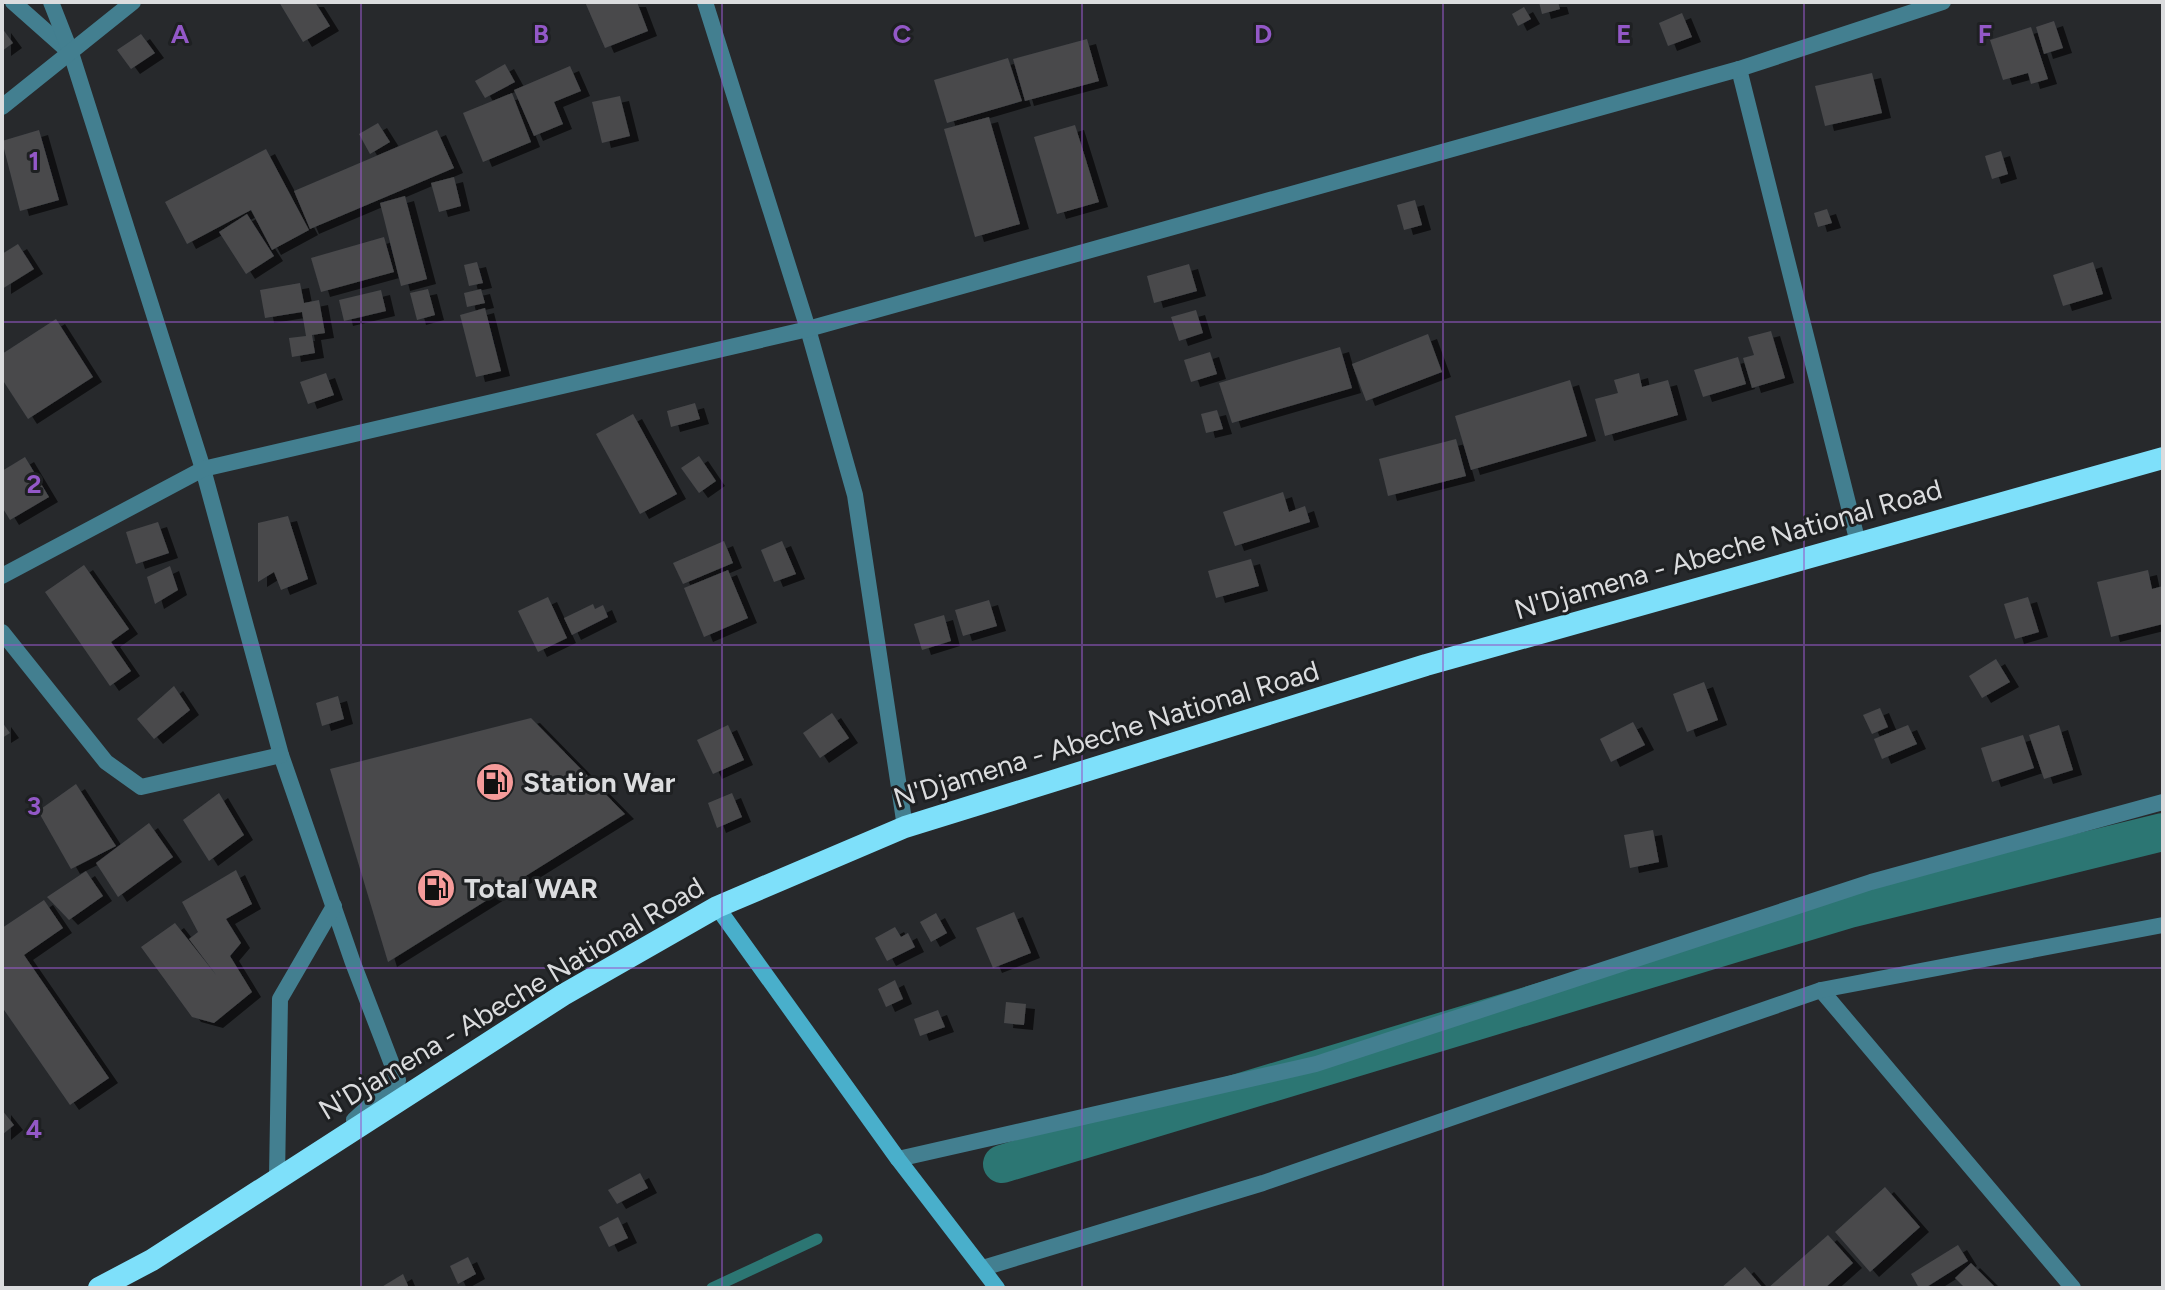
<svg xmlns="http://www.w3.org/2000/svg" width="2165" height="1290" font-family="Figtree,sans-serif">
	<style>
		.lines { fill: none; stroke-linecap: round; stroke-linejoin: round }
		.stream { stroke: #2c7673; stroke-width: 11 }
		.canal { stroke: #2c7673; stroke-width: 38 }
		.building { fill: #48494c; filter: url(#shadow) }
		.minor { stroke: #437f90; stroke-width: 16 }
		.secondary { stroke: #49afcb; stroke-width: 16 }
		.trunk { stroke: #7ee0fa; stroke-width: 22 }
		.grid { fill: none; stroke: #9358c7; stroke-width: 2; stroke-opacity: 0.55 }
		.labels { text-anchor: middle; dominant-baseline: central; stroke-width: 6; stroke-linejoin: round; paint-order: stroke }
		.street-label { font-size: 28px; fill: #dbdcde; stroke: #1e2022 }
		.poi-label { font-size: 28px; font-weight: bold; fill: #dbdcde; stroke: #1e2022; text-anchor: start }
		.grid-label { font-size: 26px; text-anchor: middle; font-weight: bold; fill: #9358c7; stroke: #1e2022; stroke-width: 6; stroke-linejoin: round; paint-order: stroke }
	</style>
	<defs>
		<filter id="shadow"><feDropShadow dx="9" dy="5" stdDeviation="0" flood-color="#0009"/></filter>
	</defs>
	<rect width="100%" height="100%" fill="#27292c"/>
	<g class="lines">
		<polyline class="stream" points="712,1288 817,1239"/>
		<polyline class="canal" points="1002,1164 1849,909 2163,832"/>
	</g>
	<g class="building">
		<polygon points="279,2 315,2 330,26 303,42"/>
		<polygon points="585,2 637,2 648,31 605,48"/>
		<polygon points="1539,2 1558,2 1560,9 1542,14"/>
		<polygon points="1524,7 1531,19 1518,26 1512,14"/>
		<polygon points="1682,13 1692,37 1668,46 1659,23"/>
		<polygon points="2054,21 2063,48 2044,54 2036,27"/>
		<polygon points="2031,27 2048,79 2031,84 2028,73 2003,80 1990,40"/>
		<polygon points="2,28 13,43 2,51"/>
		<polygon points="141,34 155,53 131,69 117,50"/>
		<polygon points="1087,39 1099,81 1025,101 1013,59"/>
		<polygon points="1008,58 1022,101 947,123 934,80"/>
		<polygon points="505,64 515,82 485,98 475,81"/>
		<polygon points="570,66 581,91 554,102 563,124 534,136 514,90"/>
		<polygon points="1872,73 1882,113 1825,126 1815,86"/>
		<polygon points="512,93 531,142 483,162 463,113"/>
		<polygon points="620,96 630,136 602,143 592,102"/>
		<polygon points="989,117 1020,224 975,237 944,129"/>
		<polygon points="378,123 390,142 370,154 359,134"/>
		<polygon points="1075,125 1099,202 1057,214 1034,137"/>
		<polygon points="39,130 59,200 20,211 2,141"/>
		<polygon points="437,130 454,168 310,229 294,191"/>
		<polygon points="266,149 309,230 272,250 251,210 187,244 165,202"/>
		<polygon points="2001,151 2008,174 1992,179 1985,156"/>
		<polygon points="454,177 461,206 439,212 431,183"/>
		<polygon points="405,196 427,279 401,286 380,203"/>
		<polygon points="1415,200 1422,225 1404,230 1397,205"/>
		<polygon points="1827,209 1832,223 1818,227 1814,213"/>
		<polygon points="247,214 274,256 246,274 219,232"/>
		<polygon points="384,237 394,272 321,292 311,258"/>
		<polygon points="18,244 34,269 2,289 2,254"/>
		<polygon points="477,262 483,283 469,286 464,265"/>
		<polygon points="2093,262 2103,294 2063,306 2053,275"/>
		<polygon points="1189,264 1197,291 1154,303 1147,276"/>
		<polygon points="300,283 304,303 319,300 325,333 312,335 315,353 292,357 289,338 306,336 302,312 265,318 260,290"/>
		<polygon points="428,289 435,315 417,320 410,293"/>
		<polygon points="481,289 485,303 467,307 464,293"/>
		<polygon points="381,290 386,311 344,321 339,300"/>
		<polygon points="485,308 501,371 476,377 460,315"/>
		<polygon points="1196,310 1203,333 1179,341 1171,317"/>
		<polygon points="56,319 93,377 28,419 2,379 2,354"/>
		<polygon points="1771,331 1785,378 1752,388 1743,358 1754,355 1748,337"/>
		<polygon points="1428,334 1442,372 1366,401 1352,364"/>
		<polygon points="1340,347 1352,388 1232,423 1219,383"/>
		<polygon points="1210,352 1217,374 1191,382 1184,360"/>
		<polygon points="1738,357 1746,384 1703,397 1694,370"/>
		<polygon points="326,373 334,395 308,404 300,382"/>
		<polygon points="1639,373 1642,387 1668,380 1678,415 1605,436 1595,399 1618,393 1614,380"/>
		<polygon points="1570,380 1587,436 1471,470 1455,416"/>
		<polygon points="695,403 700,419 671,427 667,411"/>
		<polygon points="1217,410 1223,429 1206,433 1201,414"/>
		<polygon points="633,414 677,494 640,514 596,434"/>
		<polygon points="1456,439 1466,476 1388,496 1379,459"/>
		<polygon points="699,456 716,481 699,493 681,468"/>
		<polygon points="25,457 49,497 10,520 2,507 2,471"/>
		<polygon points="1283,492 1289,512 1305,506 1310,522 1235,546 1223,512"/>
		<polygon points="288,516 308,579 281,590 274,572 258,582 258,523"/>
		<polygon points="158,522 169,553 136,564 126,532"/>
		<polygon points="724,541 733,563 683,584 673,563"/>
		<polygon points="782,541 796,574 774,582 761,550"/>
		<polygon points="1251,559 1259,586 1216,598 1208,571"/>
		<polygon points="84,565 129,629 111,642 131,671 110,686 45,592"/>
		<polygon points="170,566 178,590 155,604 147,577"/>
		<polygon points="728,570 748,618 704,637 684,588"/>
		<polygon points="2148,570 2152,589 2163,586 2163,624 2111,637 2097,582"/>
		<polygon points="548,597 567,638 538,652 518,611"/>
		<polygon points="2028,597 2039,632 2015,639 2004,604"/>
		<polygon points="989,600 997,626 963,636 955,610"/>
		<polygon points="593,604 595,609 603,605 608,617 572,635 564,618"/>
		<polygon points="944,615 951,641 922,650 914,624"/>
		<polygon points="1996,659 2010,682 1982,698 1969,676"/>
		<polygon points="1704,682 1718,720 1687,732 1673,694"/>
		<polygon points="174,686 190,710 154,739 137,719"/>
		<polygon points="338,696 344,719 322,726 316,703"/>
		<polygon points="1880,708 1888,727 1872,734 1863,715"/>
		<polygon points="832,713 849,738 820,758 803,733"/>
		<polygon points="531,718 625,814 388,962 330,769"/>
		<polygon points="2,722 10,733 2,738"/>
		<polygon points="1633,722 1645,745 1611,762 1600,739"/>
		<polygon points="728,725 744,760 713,774 697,740"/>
		<polygon points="1908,725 1917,744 1882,759 1874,739"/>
		<polygon points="2059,725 2073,770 2044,779 2029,735"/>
		<polygon points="2023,735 2034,768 1992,782 1981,748"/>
		<polygon points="76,784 116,846 71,869 38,811"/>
		<polygon points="219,793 244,835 209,861 183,820"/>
		<polygon points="732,793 742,817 717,828 708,803"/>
		<polygon points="149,823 173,857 118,897 96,863"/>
		<polygon points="1653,830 1659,862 1630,868 1624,835"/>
		<polygon points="236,870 252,904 226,919 241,943 230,956 252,992 214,1023 192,1017 141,947 175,923 217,976 189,939 198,932 182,902"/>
		<polygon points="86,871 103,896 69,920 47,897"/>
		<polygon points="44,900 63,928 24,955 109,1078 70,1105 2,1007 2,928"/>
		<polygon points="1014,912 1031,953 993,968 976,928"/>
		<polygon points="936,913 947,933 931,942 920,922"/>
		<polygon points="895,927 901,937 908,933 915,947 887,961 875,938"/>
		<polygon points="895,980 903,999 886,1007 878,989"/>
		<polygon points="1006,1002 1026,1004 1024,1025 1004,1023"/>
		<polygon points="938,1010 945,1027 920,1036 914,1019"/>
		<polygon points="2,1110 14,1125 2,1135"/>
		<polygon points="640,1173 648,1188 617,1204 608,1190"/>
		<polygon points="1885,1187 1920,1227 1870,1272 1835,1232"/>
		<polygon points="618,1217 628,1238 609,1247 599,1227"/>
		<polygon points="1828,1235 1853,1263 1825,1288 1768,1288"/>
		<polygon points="1958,1245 1968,1261 1925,1288 1919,1288 1911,1274"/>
		<polygon points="468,1257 476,1274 458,1284 450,1266"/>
		<polygon points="1971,1263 1996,1288 1965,1288 1955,1278"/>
		<polygon points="1745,1267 1763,1288 1721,1288"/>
		<polygon points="403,1274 409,1288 380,1288"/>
	</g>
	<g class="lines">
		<g class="minor">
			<polyline points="13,2 66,49"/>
			<polyline points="51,2 71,53 203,469 281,755 353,963 398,1080 354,1120"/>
			<polyline points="705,2 808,329 855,495 905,827"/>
			<polyline points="1739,69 1858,543"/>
			<polyline points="2,107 133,2"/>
			<polyline points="2,576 203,469 808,329 1739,69 1943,2"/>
			<polyline points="2,632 106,762 141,787 281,755"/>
			<polyline points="1821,990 2073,1288"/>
			<polyline points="898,1159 1316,1064 1871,882 2163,802"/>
			<polyline points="277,1177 280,999 334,906"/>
			<polyline points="983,1268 1263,1183 1821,990 2163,925"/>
		</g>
		<polyline class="secondary" points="717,907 898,1159 997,1288"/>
		<polyline class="trunk" points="99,1288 152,1260 563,995 717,907 905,827 1426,665 2163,458"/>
	</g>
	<path class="grid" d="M361,2V1288M722,2V1288M1082,2V1288M1443,2V1288M1804,2V1288M2,322H2163M2,645H2163M2,968H2163"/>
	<defs>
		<g id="fuel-disc" transform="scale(2)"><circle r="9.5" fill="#f59b9a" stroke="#1e2022"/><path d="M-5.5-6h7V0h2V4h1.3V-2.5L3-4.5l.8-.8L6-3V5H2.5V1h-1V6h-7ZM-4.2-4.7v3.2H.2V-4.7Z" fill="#111"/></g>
	</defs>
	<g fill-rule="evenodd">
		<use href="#fuel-disc" x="495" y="782"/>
		<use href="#fuel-disc" x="436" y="888"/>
	</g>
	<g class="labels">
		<g class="street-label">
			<text transform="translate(1728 549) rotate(-16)">N'Djamena - Abeche National Road</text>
			<text transform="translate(1106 734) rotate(-17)">N'Djamena - Abeche National Road</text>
			<text transform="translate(511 998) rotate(-31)">N'Djamena - Abeche National Road</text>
		</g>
		<g class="poi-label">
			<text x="523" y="782">Station War</text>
			<text x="464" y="888">Total WAR</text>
		</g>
	</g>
	<g class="grid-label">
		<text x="180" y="43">A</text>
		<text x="541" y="43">B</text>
		<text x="902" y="43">C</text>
		<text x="1263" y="43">D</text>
		<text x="1624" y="43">E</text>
		<text x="1985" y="43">F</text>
		<text x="34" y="170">1</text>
		<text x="34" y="493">2</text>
		<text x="34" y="815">3</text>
		<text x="34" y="1138">4</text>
	</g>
	<rect width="2165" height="1290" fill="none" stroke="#dbdcde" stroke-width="8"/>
</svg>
